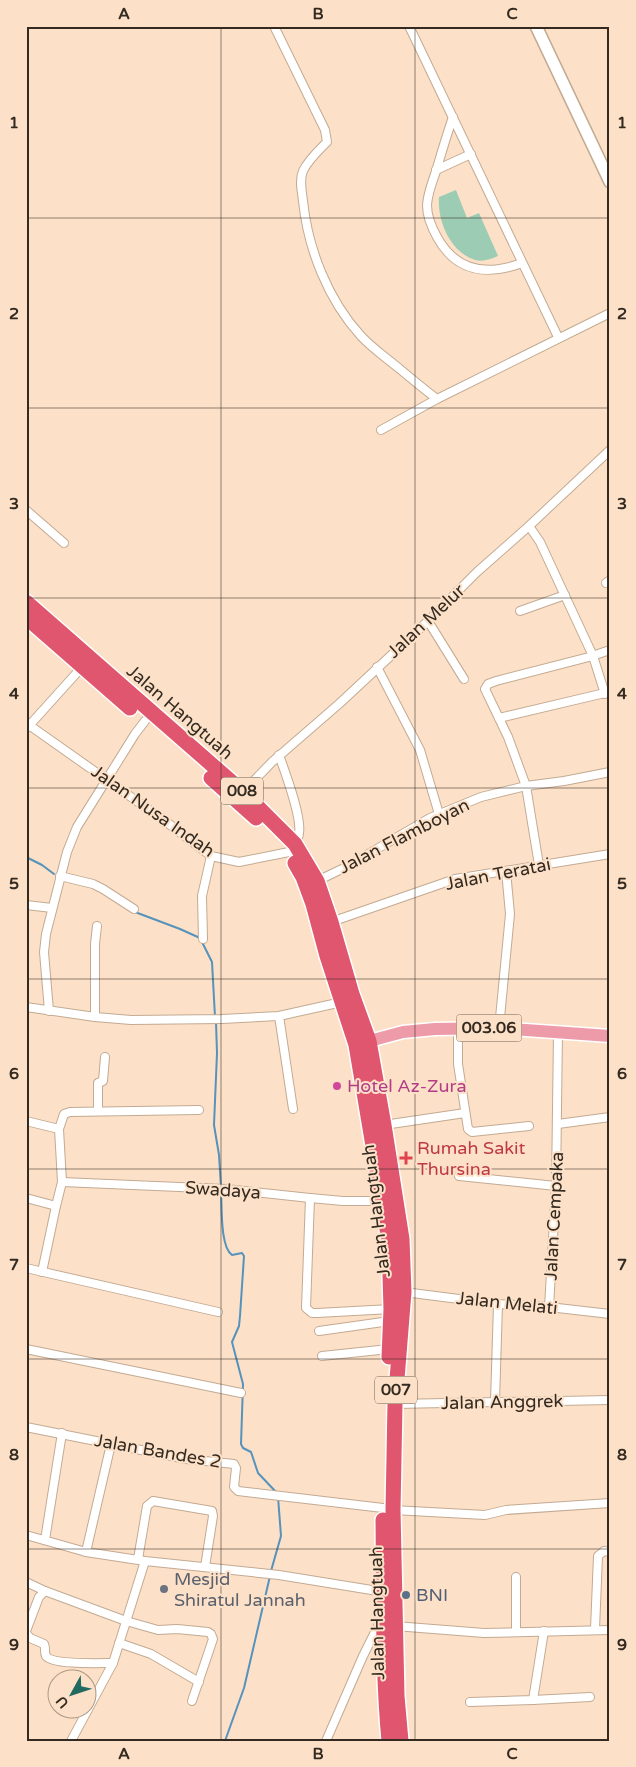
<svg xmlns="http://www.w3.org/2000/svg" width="636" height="1767" font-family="'Varela Round',sans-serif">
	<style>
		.green { fill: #9cccb3 }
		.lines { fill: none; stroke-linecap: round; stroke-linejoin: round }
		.stream { stroke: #5592bc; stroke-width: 2 }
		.street-casing { stroke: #c3aa92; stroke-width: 10 }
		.secondary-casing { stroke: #c3aa92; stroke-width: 14 }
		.primary-casing { stroke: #fff; stroke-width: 15 }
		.highway-casing { stroke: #fff; stroke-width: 18 }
		.street { stroke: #fff; stroke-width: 8 }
		.secondary { stroke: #fff; stroke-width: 11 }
		.primary { stroke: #ed9aa9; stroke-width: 12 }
		.highway { stroke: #e1566f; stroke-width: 15 }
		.grid { fill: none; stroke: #342a20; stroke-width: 1; stroke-opacity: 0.55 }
		.hotel-dot { fill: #d1479c; stroke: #fce1c8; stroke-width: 2 }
		.health-dot { fill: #e0444e; stroke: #fce1c8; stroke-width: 2 }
		.worship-dot { fill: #6b7280; stroke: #fce1c8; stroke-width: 2 }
		.service-dot { fill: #5c6f8a; stroke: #fce1c8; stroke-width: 2 }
		.labels { text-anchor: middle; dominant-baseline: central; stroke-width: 4; stroke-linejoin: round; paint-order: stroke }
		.shield { fill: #fce1c8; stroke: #706152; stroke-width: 1 }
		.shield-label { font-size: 16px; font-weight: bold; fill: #342a20 }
		.street-label { font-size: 18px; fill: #342a20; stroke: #fce1c8 }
		.hotel-label { font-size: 18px; fill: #b23c85; stroke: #fce1c8; text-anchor: start }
		.health-label { font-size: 18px; fill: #be3a42; stroke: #fce1c8; text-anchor: start }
		.worship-label { font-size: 18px; fill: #5b616d; stroke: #fce1c8; text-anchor: start }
		.service-label { font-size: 18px; fill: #4e5e75; stroke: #fce1c8; text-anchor: start }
		.neatline { fill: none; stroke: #342a20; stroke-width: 2 }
		.grid-label { font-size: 16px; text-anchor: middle; font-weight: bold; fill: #342a20 }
	</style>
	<rect width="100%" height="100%" fill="#fce1c8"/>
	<path class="green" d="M456,190L467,218L479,213L498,256C491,259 483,262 475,260C450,252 437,220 439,197Z"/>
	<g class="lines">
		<g class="stream">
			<polyline points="26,857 42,865 54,874"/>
			<polyline points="198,898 201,886"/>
			<polyline points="135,912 180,929 200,938"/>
			<polyline points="201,940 212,962 215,1017"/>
			<polyline points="216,1022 217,1053 214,1125 219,1155 221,1187"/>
			<path d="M221,1191C222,1206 220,1247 232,1255L242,1253L244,1256L240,1316L239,1326L232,1342L243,1384L241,1444L243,1448L251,1452L258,1473L277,1493"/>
			<polyline points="271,1571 281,1536 278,1497"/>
			<polyline points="225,1741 244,1688 270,1576"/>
		</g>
		<g class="street-casing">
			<g id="street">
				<path d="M274,26L325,130L327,142C319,150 308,160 303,171C299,180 302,192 303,201C308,249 328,300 361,336C373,349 388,359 401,370C413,380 425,390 437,399"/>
				<polyline points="409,26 558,337"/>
				<path d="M453,117C447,134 442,151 437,168C433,181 428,191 427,205C427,216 432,228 437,237C456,272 487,276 522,263"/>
				<polyline points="436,170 471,154"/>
				<polyline points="381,430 437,399 610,313"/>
				<polyline points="26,510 64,543"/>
				<polyline points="529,526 540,542 593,656 605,694"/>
				<polyline points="606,583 610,580"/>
				<polyline points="520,611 565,595"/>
				<polyline points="428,621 464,679"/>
				<polyline points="377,667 420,750 439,814"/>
				<polyline points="499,718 609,692"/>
				<polyline points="29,725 165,821 211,856 239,862 289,852"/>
				<polyline points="27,728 82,667"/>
				<path d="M279,755C285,772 302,817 299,833C299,837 297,840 295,844"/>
				<polyline points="243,792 272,762 340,703 428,621 477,572 529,526 610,450"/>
				<polyline points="539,865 526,786 508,737 485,689 488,684 496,681 589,657 610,650"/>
				<polyline points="60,876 93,884 103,889 134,909"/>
				<polyline points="317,881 346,867 430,818 481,797 526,786 564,781 610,772"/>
				<polyline points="26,905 52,908"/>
				<polyline points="331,922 455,879 610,854"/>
				<polyline points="203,939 202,896 211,856"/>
				<polyline points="26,1007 95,1017 131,1020 222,1019 279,1016 342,1002"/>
				<polyline points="49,1011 44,952 46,934 67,852 77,827 135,734 145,721"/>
				<polyline points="279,1016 293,1109"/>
				<polyline points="95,1017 95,944 97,926"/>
				<polyline points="499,1028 510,914 506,871"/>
				<polyline points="458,1029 458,1064 468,1129 472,1132 529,1126"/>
				<polyline points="98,1111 98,1083 103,1081 105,1057"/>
				<polyline points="26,1121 59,1129 62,1182 56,1206 26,1198"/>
				<polyline points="558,1124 610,1117"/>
				<polyline points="384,1125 465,1113"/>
				<polyline points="59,1129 64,1114 70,1112 199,1110"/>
				<polyline points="459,1176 556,1186"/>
				<polyline points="62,1182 226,1189 310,1198 343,1201 383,1201"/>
				<polyline points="310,1198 306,1308 312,1313 317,1313 391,1309"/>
				<polyline points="26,1268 218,1312"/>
				<polyline points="42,1272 56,1206"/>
				<polyline points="404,1292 498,1304 549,1307 610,1314"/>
				<polyline points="549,1307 556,1186 558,1032"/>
				<polyline points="319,1331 390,1321"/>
				<polyline points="26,1349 241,1393"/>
				<polyline points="322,1356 389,1349"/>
				<polyline points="495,1402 498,1304"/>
				<polyline points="395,1404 610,1400"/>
				<polyline points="26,1427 186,1459 234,1464 236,1468 234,1487 238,1491 383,1508"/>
				<polyline points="393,1510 485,1515 506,1510 610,1503"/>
				<polyline points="26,1535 86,1552 145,1561 279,1575 384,1592"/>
				<polyline points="45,1540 62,1433"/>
				<polyline points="86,1552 111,1444"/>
				<polyline points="138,1559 147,1506 153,1501 212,1511 213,1516 205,1567"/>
				<polyline points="516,1577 516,1631"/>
				<polyline points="26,1582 45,1591"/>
				<polyline points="395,1626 484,1633 610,1630"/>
				<polyline points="595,1629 598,1556 604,1551 610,1552"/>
				<polyline points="26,1631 39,1597 45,1591 126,1621 158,1630 177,1629 208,1632 211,1634 213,1639 192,1701"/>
				<path d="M26,1633L30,1638L44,1644C46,1648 44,1652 46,1656C52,1665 101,1663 113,1663"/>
				<polyline points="119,1643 151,1654 199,1682"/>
				<polyline points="533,1700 590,1697"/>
				<polyline points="470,1702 533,1700 544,1631"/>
				<polyline points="71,1741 113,1663 145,1561"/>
				<polyline points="326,1741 363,1656 381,1620"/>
			</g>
		</g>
		<g class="secondary-casing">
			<polyline id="secondary" points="536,26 610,182"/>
		</g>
		<g class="primary-casing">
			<polyline id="primary" points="362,1043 403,1032 435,1029 499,1028 610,1036"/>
		</g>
		<g class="highway-casing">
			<g id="highway">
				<polyline points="26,602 243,792 295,844 317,881 331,922 352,994 369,1041 384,1125 402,1239 404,1292 395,1404 393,1510 397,1696 401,1741"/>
				<polyline points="26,617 130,708"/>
				<polyline points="211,778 256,818"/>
				<polyline points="295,863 303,877 313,904 327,956 356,1045 389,1241 391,1309 389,1357"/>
				<path d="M383,1520C384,1594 382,1667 389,1741"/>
			</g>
		</g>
		<use href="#street" class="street"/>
		<use href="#secondary" class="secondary"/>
		<use href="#primary" class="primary"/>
		<use href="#highway" class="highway"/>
	</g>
	<path class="grid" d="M221,26V1741M415,26V1741M26,218H610M26,408H610M26,598H610M26,788H610M26,979H610M26,1169H610M26,1359H610M26,1549H610"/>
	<circle class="hotel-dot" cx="337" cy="1086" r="5"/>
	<path class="health-dot" d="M403.5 1150.5h5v5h5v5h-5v5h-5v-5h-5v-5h5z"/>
	<circle class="worship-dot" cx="164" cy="1589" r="5"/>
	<circle class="service-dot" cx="406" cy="1595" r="5"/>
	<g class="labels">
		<g class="shield">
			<rect x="221" y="777.5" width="42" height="27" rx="4"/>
			<rect x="456.5" y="1014.5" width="65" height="27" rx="4"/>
			<rect x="375" y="1376.5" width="42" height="27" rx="4"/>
		</g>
		<g class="shield-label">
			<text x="242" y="791">008</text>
			<text x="489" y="1028">003.06</text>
			<text x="396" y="1390">007</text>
		</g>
		<g class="street-label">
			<text transform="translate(426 621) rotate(-43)">Jalan Melur</text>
			<text transform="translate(180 712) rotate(41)">Jalan Hangtuah</text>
			<text transform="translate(153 811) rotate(35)">Jalan Nusa Indah</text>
			<text transform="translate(404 836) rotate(-27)">Jalan Flamboyan</text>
			<text transform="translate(498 874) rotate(-11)">Jalan Teratai</text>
			<text transform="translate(223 1190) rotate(4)">Swadaya</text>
			<text transform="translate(376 1211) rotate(-97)">Jalan Hangtuah</text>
			<text transform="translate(554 1216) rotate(-87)">Jalan Cempaka</text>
			<text transform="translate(507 1303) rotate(6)">Jalan Melati</text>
			<text transform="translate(502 1402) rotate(-1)">Jalan Anggrek</text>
			<text transform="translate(158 1451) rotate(10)">Jalan Bandes 2</text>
			<text transform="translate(377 1613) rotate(-91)">Jalan Hangtuah</text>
		</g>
		<g class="hotel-label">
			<text x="347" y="1086">Hotel Az-Zura</text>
		</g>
		<g class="health-label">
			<text x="417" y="1148">Rumah Sakit<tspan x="417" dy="21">Thursina</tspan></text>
		</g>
		<g class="worship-label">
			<text x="174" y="1579">Mesjid<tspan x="174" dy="21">Shiratul Jannah</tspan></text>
		</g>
		<g class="service-label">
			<text x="416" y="1595">BNI</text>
		</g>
	</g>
	<rect width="636" height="1767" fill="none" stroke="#fce1c8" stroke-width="55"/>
	<g transform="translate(72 1694) rotate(230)"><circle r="24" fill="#fce1c8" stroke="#ac9885"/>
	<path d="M0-4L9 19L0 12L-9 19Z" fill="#216a61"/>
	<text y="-8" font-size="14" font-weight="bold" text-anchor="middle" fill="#342a20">U</text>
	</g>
	<rect x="28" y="28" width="580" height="1712" class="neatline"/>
	<g class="grid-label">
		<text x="124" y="19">A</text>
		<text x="318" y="19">B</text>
		<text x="512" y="19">C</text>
		<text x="14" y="128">1</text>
		<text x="622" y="128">1</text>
		<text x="14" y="319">2</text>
		<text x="622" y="319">2</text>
		<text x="14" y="509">3</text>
		<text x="622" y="509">3</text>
		<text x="14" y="699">4</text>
		<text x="622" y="699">4</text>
		<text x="14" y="889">5</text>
		<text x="622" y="889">5</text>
		<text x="14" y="1079">6</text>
		<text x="622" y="1079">6</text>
		<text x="14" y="1270">7</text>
		<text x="622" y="1270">7</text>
		<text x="14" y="1460">8</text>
		<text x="622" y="1460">8</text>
		<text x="14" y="1650">9</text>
		<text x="622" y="1650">9</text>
		<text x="124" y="1759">A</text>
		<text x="318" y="1759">B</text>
		<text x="512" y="1759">C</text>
	</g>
</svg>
